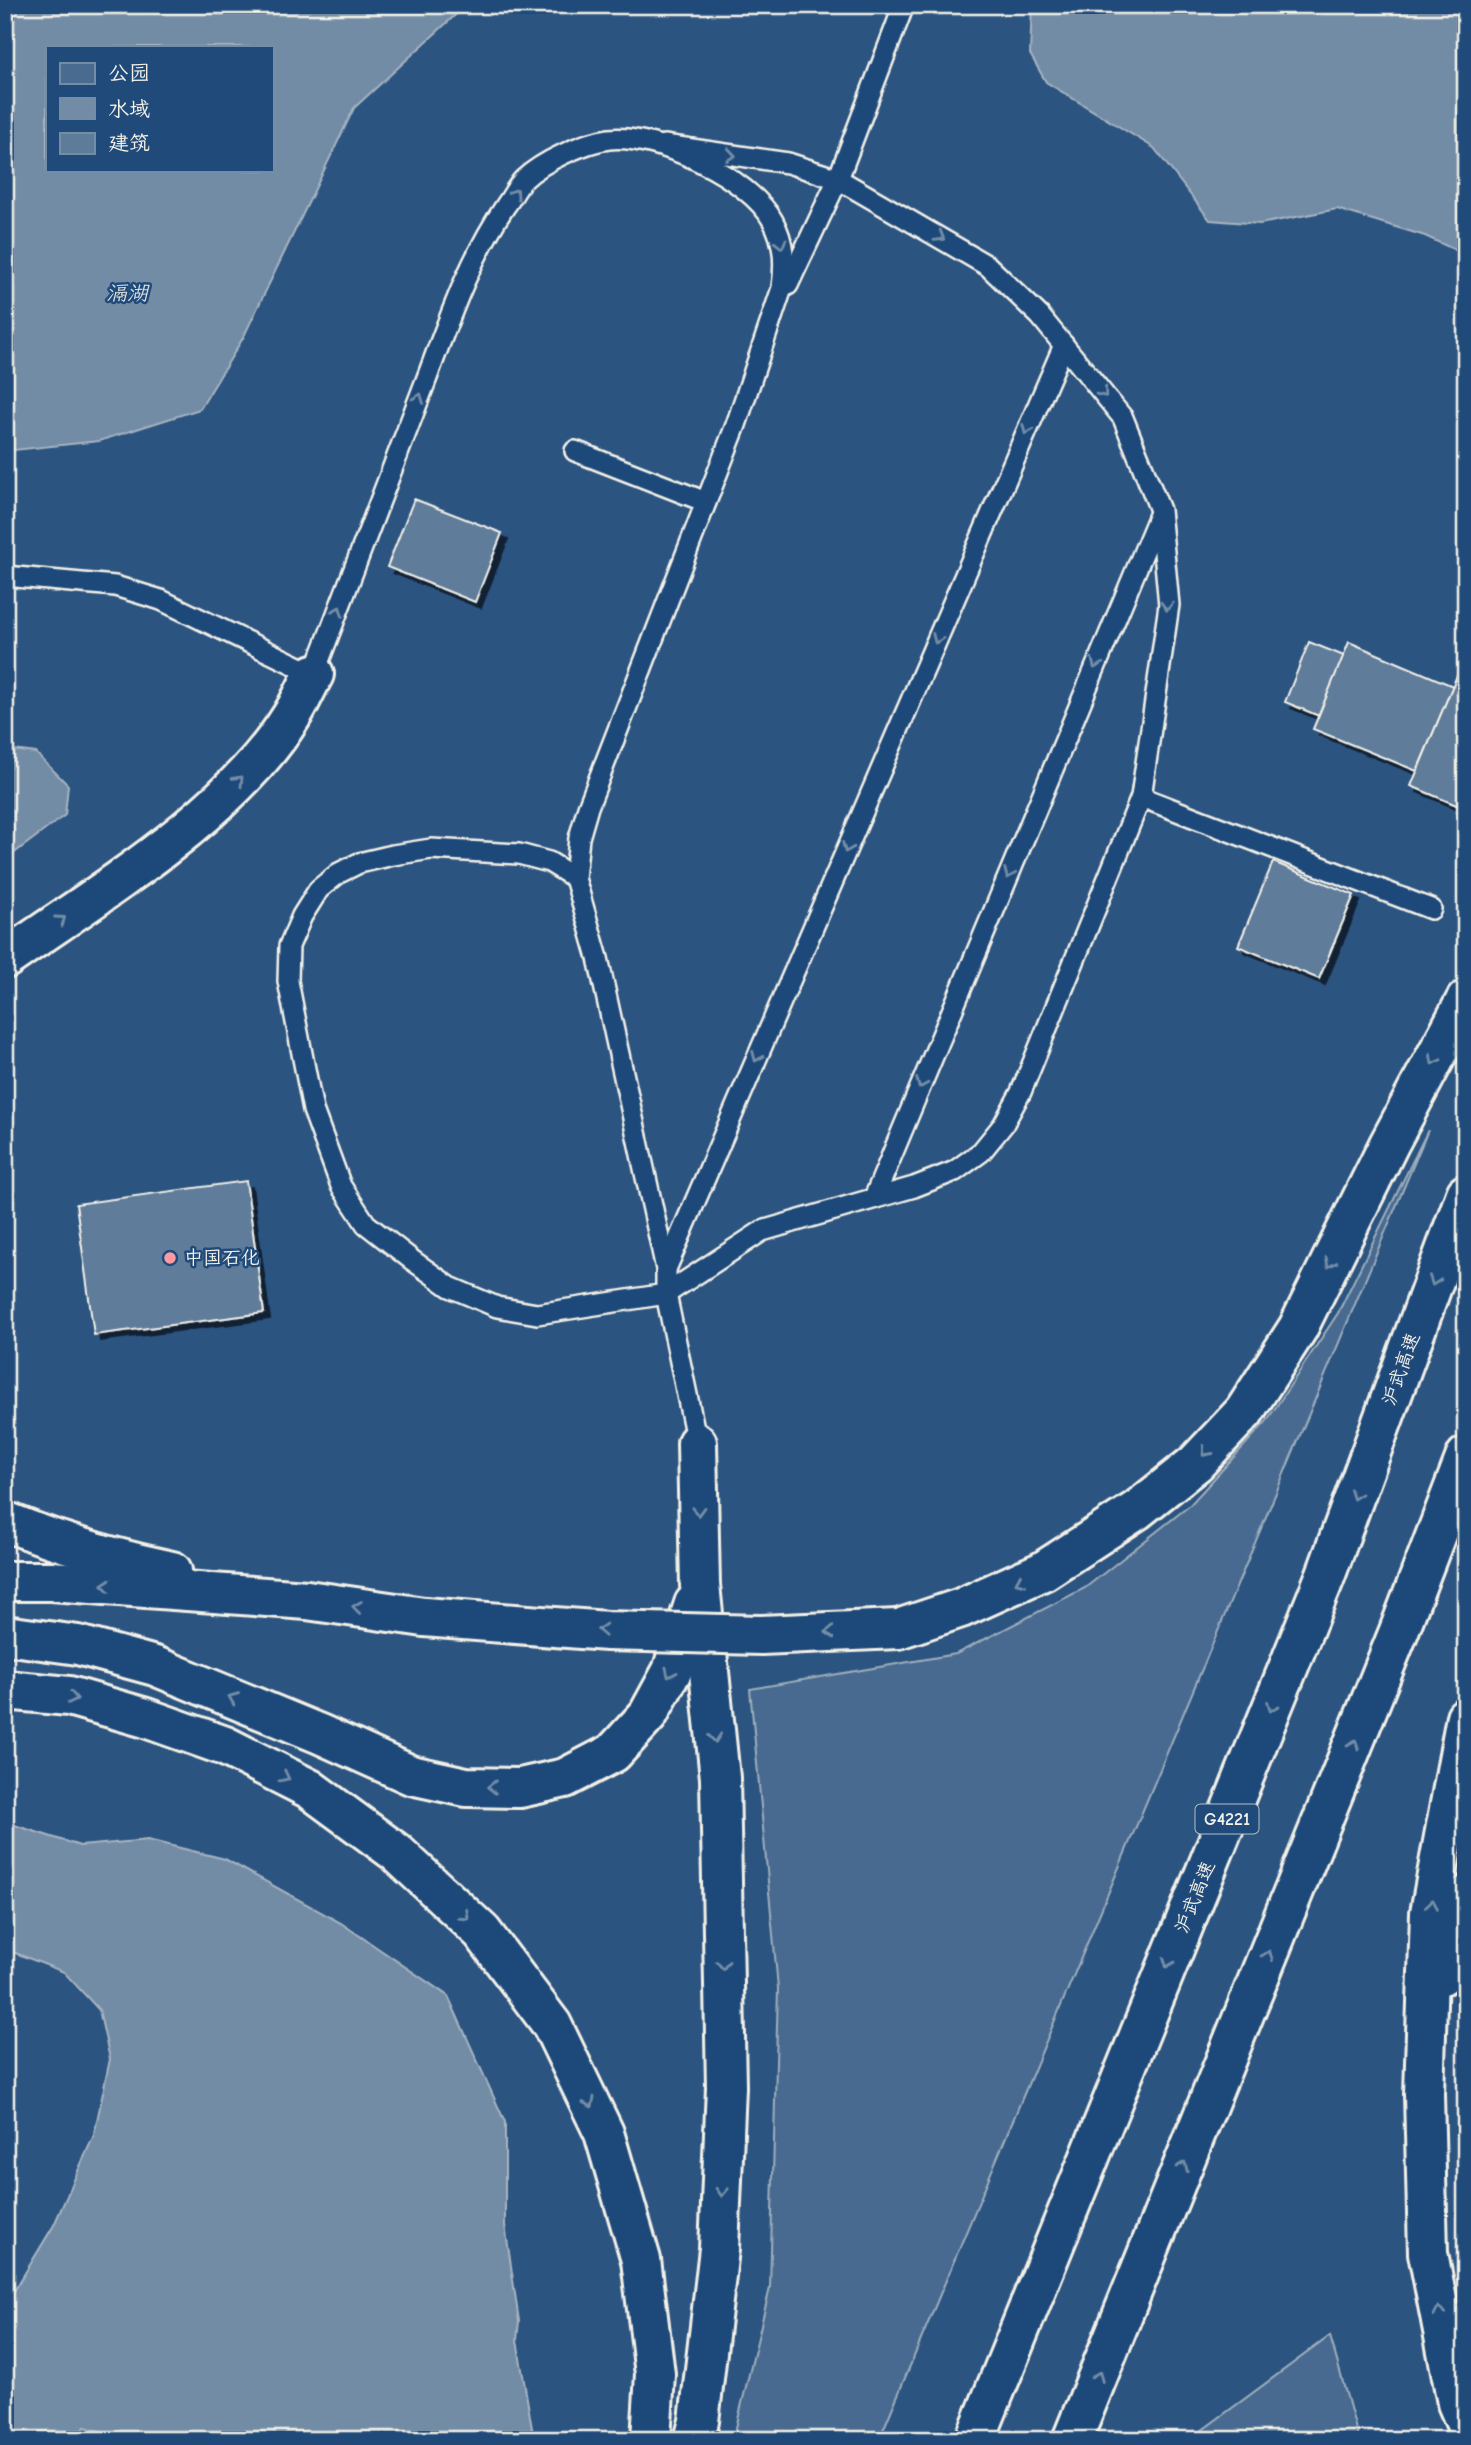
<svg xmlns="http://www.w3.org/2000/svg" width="1471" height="2445" font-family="'Comic Neue','LXGW WenKai TC',sans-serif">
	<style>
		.green { fill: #496b90; stroke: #9eaebc; stroke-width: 2 }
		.water { fill: #738ca6; stroke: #a7b4c0; stroke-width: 2; fill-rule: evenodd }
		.building { fill: #5e7b9a; stroke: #f4f1e8; stroke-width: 2; filter: url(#shadow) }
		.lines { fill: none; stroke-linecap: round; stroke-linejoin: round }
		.service-casing { stroke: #f4f1e8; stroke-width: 24 }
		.motorway-casing { stroke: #f4f1e8; stroke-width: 44 }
		.service { stroke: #1f4a7a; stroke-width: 19 }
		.motorway { stroke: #1f4a7a; stroke-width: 38 }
		.motorway-bridge-casing { stroke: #f4f1e8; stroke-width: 44; stroke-linecap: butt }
		.motorway-bridge { stroke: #1f4a7a; stroke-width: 38 }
		.oneway { stroke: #748da6 }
		.poi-dot { fill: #ff9aa2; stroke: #1f4a7a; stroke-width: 2.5 }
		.labels { text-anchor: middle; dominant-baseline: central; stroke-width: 5; stroke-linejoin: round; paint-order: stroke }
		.shield { fill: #1f4a7a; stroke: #b4bfc7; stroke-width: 2 }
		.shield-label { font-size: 18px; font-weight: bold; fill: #f4f1e8 }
		.poi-label { font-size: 19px; fill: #f4f1e8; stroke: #1f4a7a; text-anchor: start }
		.street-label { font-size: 19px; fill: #f4f1e8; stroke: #1f4a7a }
		.water-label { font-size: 21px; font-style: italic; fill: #dadddb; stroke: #1f4a7a }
	</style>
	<defs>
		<filter id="shadow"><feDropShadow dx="6" dy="6" stdDeviation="0" flood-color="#0009"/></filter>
	</defs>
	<rect width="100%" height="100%" fill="#2c5481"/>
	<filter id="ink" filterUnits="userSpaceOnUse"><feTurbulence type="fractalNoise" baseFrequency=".0143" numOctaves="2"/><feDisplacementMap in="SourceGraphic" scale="14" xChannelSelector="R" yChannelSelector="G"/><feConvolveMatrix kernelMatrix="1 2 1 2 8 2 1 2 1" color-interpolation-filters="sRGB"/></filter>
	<g filter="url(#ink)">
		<g class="green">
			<polygon points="1428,1130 879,2440 733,2440 770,2288 778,1988 750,1689 956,1654 1085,1588 1189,1506 1266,1422 1338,1313"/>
			<polygon points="1330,2336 1359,2440 1195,2440 1201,2431"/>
		</g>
		<g class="water">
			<path d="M5,5H488L463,8L354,108L243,338L200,409L99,441L5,451ZM47,47H271V170H47Z"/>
			<polygon points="1032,5 1466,5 1466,255 1425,236 1337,209 1260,224 1210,220 1154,148 1046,82 1030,54"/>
			<polygon points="5,749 36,753 68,785 65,815 5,860"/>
			<polygon points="5,1822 80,1846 148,1840 225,1859 341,1923 448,1996 505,2122 505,2225 519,2321 517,2340 534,2440 116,2440 114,2435 85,2427 74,2440 5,2440 5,2306 54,2225 94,2135 110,2059 99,2010 64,1972 5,1949"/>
		</g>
		<g class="building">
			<polygon points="414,499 502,533 475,602 387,567"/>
			<polygon points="1309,642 1344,656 1319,716 1285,702"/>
			<polygon points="1349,642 1453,686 1417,771 1313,729"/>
			<polygon points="1463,661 1466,662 1466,809 1411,786"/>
			<polygon points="1273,862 1354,895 1319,979 1238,946"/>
			<polygon points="246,1181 264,1313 94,1335 76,1204"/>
		</g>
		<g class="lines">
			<g class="service-casing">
				<g id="service">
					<polyline points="788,285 838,179 904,5"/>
					<polyline points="575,451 706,502"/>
					<path d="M5,576L115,586L161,600L314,674C351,577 388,480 425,383C448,322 469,259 506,205C512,197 517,186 524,179C542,162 584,142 609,139C658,134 750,178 773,221C785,243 785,264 782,288L736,425L588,807L579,838L575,878L598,958L666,1269V1294L697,1443"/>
					<polyline points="1141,797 1431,909"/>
					<polyline points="575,878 549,862 519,854 431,849 393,855 359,863 339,873 319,889 302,916 289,946 288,981 313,1110 341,1186 366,1224 412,1260 450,1287 497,1307 537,1314 666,1294 762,1231 914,1187 955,1171 981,1152 1003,1125 1021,1092 1141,797 1169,605 1160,510 1123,418 1040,316 988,266 838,179 788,163 664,145"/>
					<polyline points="874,1198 1159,515"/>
					<polyline points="666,1269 1064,345"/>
				</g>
			</g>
			<g class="motorway-casing">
				<g id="motorway">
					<path d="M5,959C99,893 230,815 291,717C300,703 306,688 314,674"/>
					<path d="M5,1521C59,1543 115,1559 172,1571"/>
					<polyline points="5,1581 51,1581 307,1600 424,1617"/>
					<polyline points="898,1629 961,1608 1043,1571 1137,1510 1196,1463 1244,1412 1298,1328 1389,1144 1466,1000"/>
					<polyline points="5,1635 78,1645 155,1666 320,1734 411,1775 466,1787 520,1788 565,1778 613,1753 648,1715 672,1671 694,1604"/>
					<polyline points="5,1690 69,1696 146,1718 225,1746 310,1789 397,1853 482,1932 552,2025 604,2133 641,2260 655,2374 651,2440"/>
					<polyline points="1466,1717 1430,1913 1424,2094 1428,2253 1457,2403 1466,2424"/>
					<polyline points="1442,1975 1444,1962 1466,1896"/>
					<polyline points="694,2440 699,2421 719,2249 726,2087 720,1778 700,1585 697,1443"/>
					<polyline points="975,2440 1325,1577 1466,1194"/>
					<polyline points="1072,2440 1399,1631 1466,1456"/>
				</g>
			</g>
			<use href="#service" class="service"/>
			<use href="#motorway" class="motorway"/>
			<g class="motorway-bridge-casing">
				<polyline id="motorway-bridge" points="424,1617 607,1631 761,1635 898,1629"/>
			</g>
			<use href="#motorway-bridge" class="motorway-bridge"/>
		</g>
		<defs><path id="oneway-chevron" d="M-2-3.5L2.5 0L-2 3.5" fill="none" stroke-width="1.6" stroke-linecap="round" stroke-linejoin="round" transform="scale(1.75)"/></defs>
		<g class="oneway">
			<use href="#oneway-chevron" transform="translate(731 155) rotate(8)"/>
			<use href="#oneway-chevron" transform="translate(515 193) rotate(-56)"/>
			<use href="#oneway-chevron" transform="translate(940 237) rotate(31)"/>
			<use href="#oneway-chevron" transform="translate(781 244) rotate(76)"/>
			<use href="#oneway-chevron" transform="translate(1103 393) rotate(51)"/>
			<use href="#oneway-chevron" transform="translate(419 398) rotate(-69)"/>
			<use href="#oneway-chevron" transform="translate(1027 430) rotate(113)"/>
			<use href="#oneway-chevron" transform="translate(1167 606) rotate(92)"/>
			<use href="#oneway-chevron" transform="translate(338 611) rotate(-69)"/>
			<use href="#oneway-chevron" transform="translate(937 639) rotate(113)"/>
			<use href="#oneway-chevron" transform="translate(1096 664) rotate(113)"/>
			<use href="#oneway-chevron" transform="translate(239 780) rotate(-46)"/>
			<use href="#oneway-chevron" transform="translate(847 848) rotate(113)"/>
			<use href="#oneway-chevron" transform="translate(1009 874) rotate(113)"/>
			<use href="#oneway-chevron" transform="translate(61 920) rotate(-35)"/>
			<use href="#oneway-chevron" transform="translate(757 1057) rotate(113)"/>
			<use href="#oneway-chevron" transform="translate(1434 1060) rotate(118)"/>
			<use href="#oneway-chevron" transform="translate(921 1084) rotate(113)"/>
			<use href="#oneway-chevron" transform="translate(1330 1263) rotate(116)"/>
			<use href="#oneway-chevron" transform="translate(1434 1281) rotate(110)"/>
			<use href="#oneway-chevron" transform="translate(1206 1452) rotate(132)"/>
			<use href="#oneway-chevron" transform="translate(1355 1495) rotate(110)"/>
			<use href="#oneway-chevron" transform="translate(698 1511) rotate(89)"/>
			<use href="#oneway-chevron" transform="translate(1020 1581) rotate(156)"/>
			<use href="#oneway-chevron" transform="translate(106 1585) rotate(-175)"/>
			<use href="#oneway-chevron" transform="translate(357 1607) rotate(-172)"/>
			<use href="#oneway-chevron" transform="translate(602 1630) rotate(-177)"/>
			<use href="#oneway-chevron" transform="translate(830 1632) rotate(177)"/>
			<use href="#oneway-chevron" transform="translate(670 1673) rotate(115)"/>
			<use href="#oneway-chevron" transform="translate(73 1698) rotate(12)"/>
			<use href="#oneway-chevron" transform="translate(233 1698) rotate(-158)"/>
			<use href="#oneway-chevron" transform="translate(1272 1707) rotate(112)"/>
			<use href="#oneway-chevron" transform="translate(715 1738) rotate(84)"/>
			<use href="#oneway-chevron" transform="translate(1354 1744) rotate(-68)"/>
			<use href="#oneway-chevron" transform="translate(285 1777) rotate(27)"/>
			<use href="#oneway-chevron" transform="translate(492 1787) rotate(-179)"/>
			<use href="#oneway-chevron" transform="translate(1432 1904) rotate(-81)"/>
			<use href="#oneway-chevron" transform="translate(465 1916) rotate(43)"/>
			<use href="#oneway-chevron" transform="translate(1268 1955) rotate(-68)"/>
			<use href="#oneway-chevron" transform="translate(1168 1963) rotate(112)"/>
			<use href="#oneway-chevron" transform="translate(723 1965) rotate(89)"/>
			<use href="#oneway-chevron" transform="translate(590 2103) rotate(64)"/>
			<use href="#oneway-chevron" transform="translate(1183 2166) rotate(-68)"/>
			<use href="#oneway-chevron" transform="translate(722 2192) rotate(92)"/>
			<use href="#oneway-chevron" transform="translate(1439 2311) rotate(-101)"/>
			<use href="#oneway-chevron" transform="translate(1098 2376) rotate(-68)"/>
		</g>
	</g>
	<circle class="poi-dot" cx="170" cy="1258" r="7"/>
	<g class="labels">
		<rect class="shield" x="1195.5" y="1804.5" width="63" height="29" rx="5"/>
		<g class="shield-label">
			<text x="1227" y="1819">G4221</text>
		</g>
		<g class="poi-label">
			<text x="184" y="1258">中国石化</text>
		</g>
		<g class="street-label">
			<text transform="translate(1401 1369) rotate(-70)">沪武高速</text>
			<text transform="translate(1195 1897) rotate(-68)">沪武高速</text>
		</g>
		<g class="water-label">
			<text x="127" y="293">滆湖</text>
		</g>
	</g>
	<rect width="1471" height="2445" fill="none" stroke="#1f4a7a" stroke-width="28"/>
	<rect x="14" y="14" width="1443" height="2417" fill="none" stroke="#f4f1e8" stroke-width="2.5" filter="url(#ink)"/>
	<rect x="46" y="46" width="228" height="126" fill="#1f4a7a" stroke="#748da6" stroke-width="2"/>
	<rect x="60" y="63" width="35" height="21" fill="#496b90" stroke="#748da6" stroke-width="2"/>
	<text x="108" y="80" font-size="21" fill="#f4f1e8">公园</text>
	<rect x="60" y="98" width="35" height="21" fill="#738ca6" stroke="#748da6" stroke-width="2"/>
	<text x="108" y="116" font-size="21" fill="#f4f1e8">水域</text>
	<rect x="60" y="133" width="35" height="21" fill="#5e7b9a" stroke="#748da6" stroke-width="2"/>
	<text x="108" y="150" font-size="21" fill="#f4f1e8">建筑</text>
</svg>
